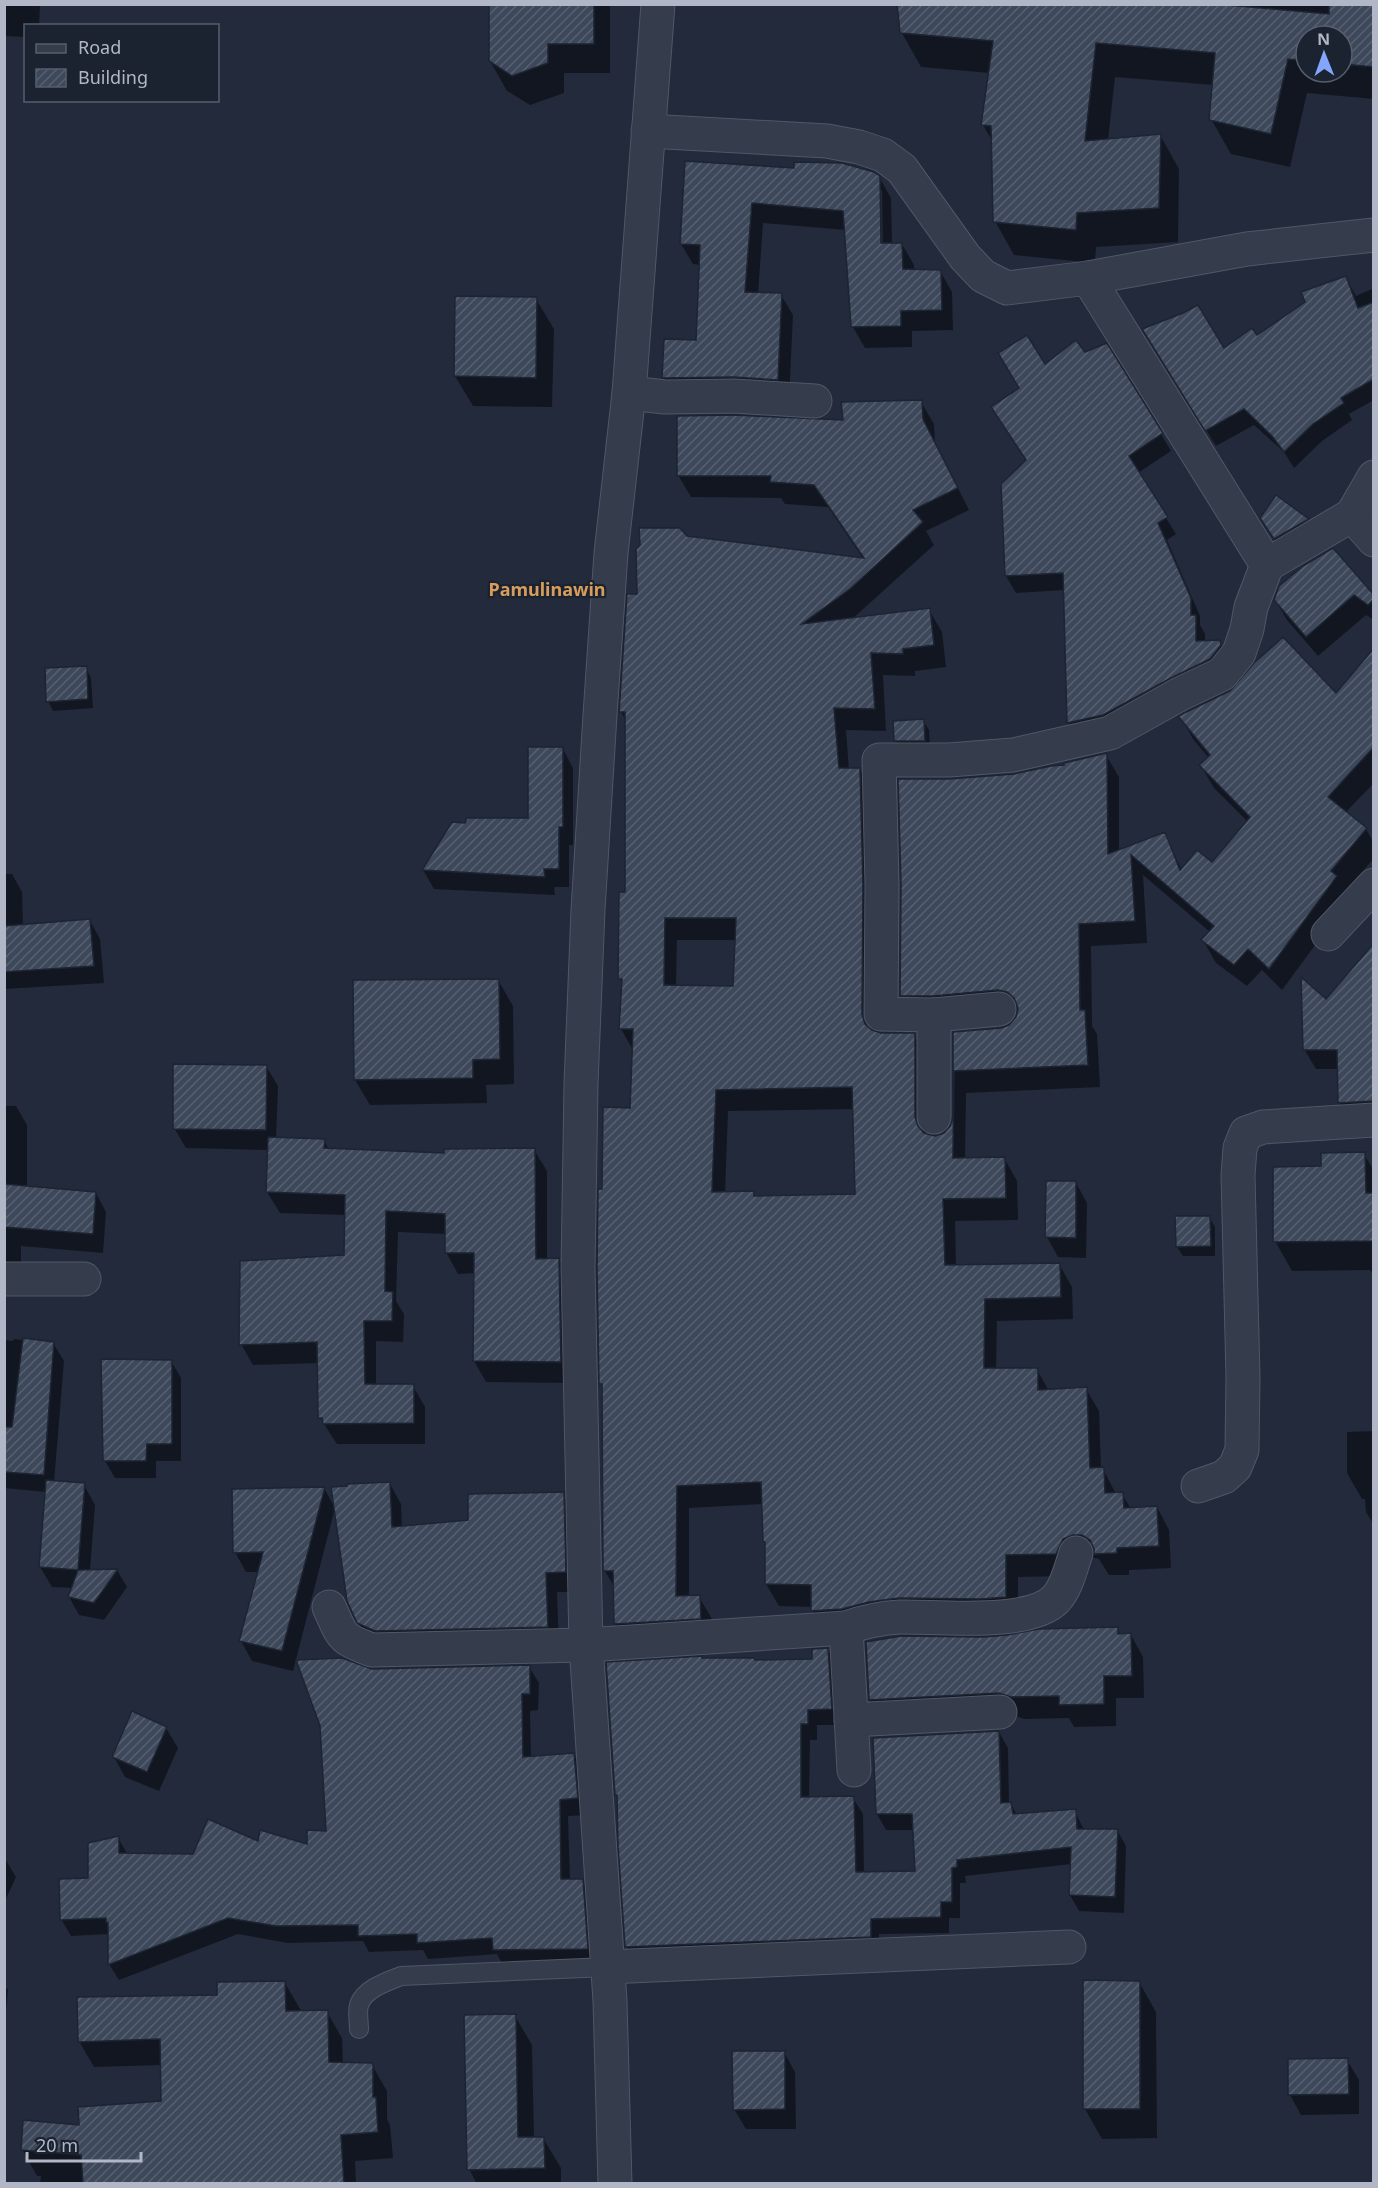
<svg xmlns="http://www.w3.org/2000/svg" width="1378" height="2188" font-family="'Noto Sans',sans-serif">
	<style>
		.shadow { fill: #0007; fill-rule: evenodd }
		.building { fill: url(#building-hatch); stroke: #1d2432; stroke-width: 1.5; fill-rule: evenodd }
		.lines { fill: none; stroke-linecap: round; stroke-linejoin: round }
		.service-casing { stroke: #515766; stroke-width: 20 }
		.minor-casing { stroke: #515766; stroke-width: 35 }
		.tertiary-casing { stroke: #515766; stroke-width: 35 }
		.service { stroke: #353c4c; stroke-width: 18 }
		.minor { stroke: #353c4c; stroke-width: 33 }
		.tertiary { stroke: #353c4c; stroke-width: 33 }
		.labels { text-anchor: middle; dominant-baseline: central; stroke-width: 4.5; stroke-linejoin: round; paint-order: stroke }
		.neighbourhood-label { font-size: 18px; font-weight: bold; fill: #d79d5c; stroke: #1b2230 }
	</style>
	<defs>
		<pattern id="building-hatch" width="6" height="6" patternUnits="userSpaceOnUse" patternTransform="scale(1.5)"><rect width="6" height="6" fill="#3d485b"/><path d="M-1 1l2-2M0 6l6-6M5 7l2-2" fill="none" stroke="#576071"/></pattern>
	</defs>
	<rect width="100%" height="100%" fill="#222a3c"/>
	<g class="shadow">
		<polygon points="4,4 40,4 39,26 26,26 26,37 4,36"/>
		<polygon points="490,4 610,4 610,73 564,73 564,93 530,105 507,91 490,61"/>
		<path d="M899,4H1374V99L1307,93L1290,167L1231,154L1211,119L1214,85L1115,77L1108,140L1160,135L1179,169L1178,242L1096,247L1095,263L1014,255L995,221L993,142L983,125L990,73L921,67L902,33ZM1306,36H1342V72H1306Z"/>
		<path d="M686,162L879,177L891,198L892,244H902L914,265V271H940L952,292L953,330L912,331V347L865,348L853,327L846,230L763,223L758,294L781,295L793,315L789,400L675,398L663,377L697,342L701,265L693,264L681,244ZM879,190H882L883,251H880Z"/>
		<polygon points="1346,278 1356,296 1374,288 1374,400 1349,414 1352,420 1322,441 1294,468 1284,452 1254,425 1216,446 1154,346 1224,350 1257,337"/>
		<polygon points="536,299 554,329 552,407 473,406 455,376"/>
		<polygon points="1085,353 1161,434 1171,451 1138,473 1176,534 1167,540 1200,616 1200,625 1205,634 1205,642 1219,641 1229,658 1078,740 1069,723 1065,590 1016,593 1006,576 1027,461 1021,389 1045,366"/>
		<path d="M921,402L934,424L935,443L969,510L926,531L934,545L851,620L929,610L942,632L946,667L915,671V676L883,675L886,731L846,730L849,770L860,769L872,792L875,909L874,1033L914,1035L927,1057V1135L935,1137L945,1134L951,1128L954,1118V1033L1001,1029L1010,1026L1017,1018L1018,1013L1011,1012L914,1017L901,995L949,780L1015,775L1065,767L1106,755L1119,777V851L1164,834L1182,870L1212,864L1248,822L1214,788L1201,766L1209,758L1193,739L1181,717L1337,695L1374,650V783L1345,813L1366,829L1374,843V858L1345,892L1349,899L1282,990L1262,970L1247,986L1216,963L1203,940L1210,932L1143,875L1147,943L1091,946L1092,1026L1097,1034L1100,1087L966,1093L965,1159L1004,1158L1017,1181L1018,1220L955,1221L956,1266L1059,1264L1072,1287L1073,1319L997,1321L996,1370H1037L1049,1391L1086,1389L1099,1411L1101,1469H1103L1116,1494H1122L1131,1509L1157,1507L1169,1530L1171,1568L1129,1570V1575H1109L1099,1559L1086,1556L1068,1576L1018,1577V1619L826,1633L813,1611V1607L779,1606L766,1584L767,1546L764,1542L763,1504L689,1508V1597H699L712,1619L713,1641L628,1646L615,1624V1588L605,1571L603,1387L601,1383L603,1191L632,1109L634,1052L621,1029L624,985L620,979L627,893V723L621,712L638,596L686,537L864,560L828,507L785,504L781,498L691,497L678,475L845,422ZM677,940H737L735,988L676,986ZM854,1109L857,1196L756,1197L753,1192L725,1193L728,1111Z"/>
		<polygon points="1307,519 1312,528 1281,548 1267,528"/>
		<polygon points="1303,567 1374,597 1374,620 1366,615 1318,656 1287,620 1275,600"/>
		<polygon points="86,668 91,678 93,708 53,711 48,701"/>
		<polygon points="923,721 929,730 930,750 901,750 896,741"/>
		<polygon points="563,749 573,768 573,845 569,845 569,887 554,887 555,895 434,889 423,870 452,824 529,819"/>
		<polygon points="4,874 12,874 22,892 23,926 90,921 100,939 104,983 4,989"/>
		<polygon points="1374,946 1374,1122 1351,1122 1339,1102 1338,1069 1316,1069 1304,1049 1326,1001"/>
		<polygon points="498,980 513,1006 514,1084 486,1085 487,1103 370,1105 355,1080"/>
		<polygon points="266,1066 278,1086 276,1139 324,1140 329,1150 446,1154 534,1150 547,1171 547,1260 559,1260 571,1281 572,1383 486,1382 474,1361 475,1273 458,1274 446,1252 446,1234 398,1232 396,1301 404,1314 403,1342 376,1341 376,1386 413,1386 425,1407 425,1444 337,1444 320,1418 319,1363 253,1365 241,1344 346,1256 346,1215 280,1213 267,1192 269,1150 186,1148 174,1128"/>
		<polygon points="4,1106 16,1106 27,1125 27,1187 96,1193 106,1212 103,1253 21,1246 21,1265 4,1265"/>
		<polygon points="1364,1154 1374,1171 1374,1275 1370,1270 1292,1271 1275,1241 1323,1168"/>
		<polygon points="1076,1183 1087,1203 1086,1258 1058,1257 1047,1237"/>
		<polygon points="1209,1217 1215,1227 1215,1256 1183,1256 1177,1247"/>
		<polygon points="14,1339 53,1343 64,1361 54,1482 84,1485 95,1505 90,1571 117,1570 127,1587 104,1620 79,1615 69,1597 73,1588 52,1587 40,1567 46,1492 4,1488 4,1340 13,1341"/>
		<polygon points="171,1361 181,1378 181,1461 156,1461 156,1478 115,1478 105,1461"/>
		<polygon points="1374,1431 1374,1525 1366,1512 1365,1499 1362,1499 1347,1473 1347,1432"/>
		<polygon points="390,1484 401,1504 402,1528 470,1521 563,1494 575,1514 576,1592 557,1592 559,1647 369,1641 357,1620"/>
		<polygon points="324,1488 335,1508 293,1671 252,1661 241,1641 259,1572 246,1572 235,1552"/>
		<polygon points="1117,1629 1121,1635 1131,1635 1143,1657 1144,1698 1116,1698 1116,1726 1074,1727 1069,1718 1024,1719 1013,1715 883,1722 870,1700 1006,1637"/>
		<polygon points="828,1650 837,1665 840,1725 817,1725 817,1740 810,1740 809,1798 853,1798 863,1814 864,1874 916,1873 914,1830 886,1830 877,1814 999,1732 1008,1748 1009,1804 1011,1804 1017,1815 1075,1811 1084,1830 1117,1830 1126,1846 1124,1913 1079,1911 1070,1895 1072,1864 965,1876 966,1883 960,1883 960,1918 949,1918 949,1933 879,1934 879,1952 636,1963 627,1947 620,1846 619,1799 616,1795 703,1659 755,1662 814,1661"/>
		<polygon points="529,1667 539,1683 538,1710 530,1711 531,1758 574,1755 583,1771 586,1815 568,1816 570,1881 582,1880 592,1897 596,1965 504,1967 497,1954 428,1959 423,1950 369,1952 363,1941 288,1943 238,1934 119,1980 109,1964 109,1934 71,1936 61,1919 118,1838 128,1855 194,1856 260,1843 308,1845 328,1833 372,1670"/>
		<polygon points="166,1728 178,1748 159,1791 125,1777 114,1757"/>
		<polygon points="4,1857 16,1877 4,1903"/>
		<polygon points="1139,1982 1156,2012 1157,2138 1102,2139 1085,2109"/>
		<polygon points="285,1983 300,2009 300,2012 327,2012 342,2038 343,2064 372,2065 387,2091 387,2119 390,2125 393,2158 355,2161 356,2184 40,2184 41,2176 37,2176 22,2149 81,2127 162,2103 162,2065 94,2067 79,2041 219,1996"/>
		<polygon points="4,1985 8,1990 4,2029"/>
		<polygon points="515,2016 532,2045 534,2139 543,2138 561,2168 561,2184 477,2184 469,2169"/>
		<polygon points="784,2052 795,2072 796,2129 746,2129 734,2109"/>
		<polygon points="1347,2060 1359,2080 1359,2114 1301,2115 1290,2095"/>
	</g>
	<g class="building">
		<polygon points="489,4 594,4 594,44 548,44 548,63 512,76 489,61"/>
		<polygon points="897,4 1216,4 1329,14 1329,4 1374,4 1374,67 1342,64 1342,36 1306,36 1306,61 1288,59 1271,134 1209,120 1215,53 1096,43 1085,141 1161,134 1159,208 1077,213 1076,230 993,222 991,126 981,125 993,41 900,33"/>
		<polygon points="685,161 794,168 794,162 842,163 874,172 880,176 881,243 902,243 903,269 941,270 942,310 901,311 901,326 851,327 843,211 752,203 745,292 782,293 778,380 734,377 662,378 664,339 696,340 700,245 680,244"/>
		<polygon points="1346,276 1358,308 1374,302 1374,379 1341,398 1344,403 1313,424 1284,452 1272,436 1244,409 1205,431 1142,329 1183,313 1198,305 1224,348 1252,328 1257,335 1305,302 1301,292"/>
		<polygon points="455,296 537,297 536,378 454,376"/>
		<polygon points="1027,335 1045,364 1076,340 1085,352 1107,343 1163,433 1129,456 1168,517 1158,523 1191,598 1191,615 1196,615 1196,641 1220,640 1221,645 1210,659 1171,678 1103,715 1067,723 1063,573 1005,576 1001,484 1026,460 991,407 1019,388 998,353"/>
		<path d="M922,400L923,419L958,488L913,510L923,522L850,589L802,624L930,608L934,645L903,649V654L871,653L875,709L834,708L839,768H860L863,885L862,1014L865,1024L872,1030L881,1033H915V1117L918,1126L924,1133L935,1136L944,1133L950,1126L953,1117V1032L1001,1028L1009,1025L1016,1017L1018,1008L1014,998L1007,992L998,990L933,996H900L901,885L898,779H949L1014,774L1051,766L1064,765V763L1107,753L1108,854L1165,832L1180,870L1197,850L1212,862L1250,817L1199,765L1210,755L1178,716L1230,691L1254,663L1283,637L1336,693L1374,648V747L1328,797L1367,828L1331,871L1337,876L1269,969L1248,949L1234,965L1201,940L1214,926L1131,855L1135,921L1079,924L1080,1010H1085L1088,1065L954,1071L953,1158L1005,1157L1006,1198L943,1199L945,1265L1060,1263L1061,1297L985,1299L984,1368H1038V1390L1087,1387L1090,1468L1104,1467L1105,1493L1123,1492L1124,1508L1157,1506L1159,1546L1117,1548V1553L1094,1554V1549L1090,1540L1082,1535H1073L1063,1539L1056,1554L1006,1555V1597L981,1599L899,1598L869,1602L842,1609L811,1611V1585L765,1584V1542H763L761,1482L677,1486L676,1596L700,1595L701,1619L614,1624L613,1571H603L602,1384H599L597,1268L598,1189H602L603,1107L630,1108L633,1029H619L622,979H618L619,892H625V712H619L627,594H637L636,549L640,545L639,528H680L687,536L864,558L814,485L770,482L771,476H677V416L734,415L843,420L841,402ZM665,918H736L733,986L664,985ZM852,1087L855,1194L754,1196V1191L712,1192L716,1090Z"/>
		<polygon points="1276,495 1309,519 1274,539 1260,518"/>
		<polygon points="1333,548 1374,595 1374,599 1368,605 1354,595 1306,637 1274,600 1279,586 1303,566"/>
		<polygon points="87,666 88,699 46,702 45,668"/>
		<polygon points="924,719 925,741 894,741 893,721"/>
		<polygon points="528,747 563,747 563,827 559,827 559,869 544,869 545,877 422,870 452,822 465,823 467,818 528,818"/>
		<polygon points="90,919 94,966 4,972 4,926"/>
		<polygon points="1374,943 1374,1101 1338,1103 1337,1050 1303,1050 1301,977 1326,999"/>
		<polygon points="499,979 500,1059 473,1060 473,1078 354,1080 353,980"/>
		<polygon points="173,1064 267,1065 266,1130 173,1129"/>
		<polygon points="268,1137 325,1139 324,1148 444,1153 444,1149 535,1148 536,1259 559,1258 561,1362 473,1361 474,1253 445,1253 445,1214 386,1211 385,1291 393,1292 392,1321 364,1321 365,1384 414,1384 414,1423 323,1424 322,1418 318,1418 317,1342 239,1345 240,1261 344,1255 345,1195 266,1192"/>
		<polygon points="1365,1152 1366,1193 1374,1193 1374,1241 1273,1242 1273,1167 1321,1166 1321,1153"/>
		<polygon points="1046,1181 1076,1181 1076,1238 1045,1237"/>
		<polygon points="4,1184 96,1192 93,1234 4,1227"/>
		<polygon points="1175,1216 1210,1216 1211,1246 1176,1247"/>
		<polygon points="23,1338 54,1342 44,1475 4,1472 4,1427 12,1427"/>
		<polygon points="101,1359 172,1360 172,1444 147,1444 146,1461 103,1461"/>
		<polygon points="46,1480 85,1483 78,1570 39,1567"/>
		<polygon points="390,1482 392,1527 468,1520 468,1494 564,1492 566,1572 546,1573 548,1627 375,1631 357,1623 347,1601 331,1487 347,1486 347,1484"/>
		<polygon points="325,1487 282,1651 239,1641 263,1552 233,1553 232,1489"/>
		<polygon points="118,1569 94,1603 68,1597 78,1570"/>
		<polygon points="1118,1627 1118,1634 1131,1633 1132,1676 1104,1676 1104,1704 1059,1705 1059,1696 1011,1697 999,1693 869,1700 866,1642 901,1636 983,1637 1007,1635 1039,1629"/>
		<polygon points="828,1648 832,1709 808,1710 808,1724 801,1724 801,1797 854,1796 856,1872 915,1871 912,1814 876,1814 873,1738 999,1731 1001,1803 1011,1802 1013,1814 1076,1809 1077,1829 1118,1829 1115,1897 1069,1895 1071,1847 957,1860 957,1867 952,1868 952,1902 941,1902 941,1917 871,1919 871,1937 625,1947 618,1846 617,1795 615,1795 606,1662 702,1656 702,1658 754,1658 755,1660 812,1659 812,1649"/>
		<polygon points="342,1658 372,1669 530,1665 530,1694 522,1694 523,1757 574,1753 578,1798 560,1800 561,1879 583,1879 588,1949 493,1950 492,1938 417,1943 417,1934 358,1936 358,1925 276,1926 228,1918 108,1965 108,1923 106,1922 106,1918 60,1920 59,1879 88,1878 88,1843 119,1836 119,1853 193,1854 208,1819 258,1841 260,1830 307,1844 307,1830 326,1831 320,1726 296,1660"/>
		<polygon points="132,1711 167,1727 147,1772 112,1757"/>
		<polygon points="1083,1980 1140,1981 1140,2109 1083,2109"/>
		<polygon points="285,1981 286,2011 328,2010 329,2062 373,2063 373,2097 376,2097 378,2132 341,2135 344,2184 83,2184 81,2155 21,2150 23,2120 79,2125 78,2107 161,2101 160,2039 78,2042 77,1997 217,1995 217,1982"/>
		<polygon points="516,2014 518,2137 544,2137 545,2168 467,2170 464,2015"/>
		<polygon points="732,2051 785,2051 785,2109 733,2110"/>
		<polygon points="1348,2058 1349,2094 1288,2095 1288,2059"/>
	</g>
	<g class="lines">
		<g class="service-casing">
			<path id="service" d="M359,2029C359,2023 357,2012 359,2005C364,1989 386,1982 401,1976L607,1967"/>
		</g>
		<g class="minor-casing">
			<g id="minor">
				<polyline points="648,131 827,141 859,147 883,155 902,169 965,257 983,276 1007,288 1088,278 1267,565"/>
				<polyline points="1088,278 1247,249 1374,235"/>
				<polyline points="629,393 665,397 734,396 815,401"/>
				<polyline points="1352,515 1374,540"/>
				<polyline points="1328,934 1374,885"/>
				<polyline points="934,1015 999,1009"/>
				<polyline points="934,1117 934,1015 881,1014 882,885 879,760 949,760 1013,755 1110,733 1180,694 1222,674 1239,653 1247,629 1251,607 1267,565 1352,515 1374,477"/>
				<polyline points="4,1279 84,1279"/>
				<polyline points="1198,1486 1224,1477 1235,1467 1242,1450 1243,1377 1238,1175 1240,1148 1246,1133 1263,1127 1374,1120"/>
				<path d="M329,1607C343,1637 339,1638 372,1650L586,1645L846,1628C863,1622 881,1618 900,1617C937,1616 1029,1627 1056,1599C1067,1587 1071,1567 1076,1553"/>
				<polyline points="846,1628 854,1770"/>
				<polyline points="851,1720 1000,1712"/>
				<polyline points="607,1967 1069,1947"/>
			</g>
		</g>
		<g class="tertiary-casing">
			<polyline id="tertiary" points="615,2184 610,2001 586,1645 578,1268 581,1084 588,910 600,715 611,553 629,393 658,4"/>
		</g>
		<use href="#service" class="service"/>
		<use href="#minor" class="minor"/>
		<use href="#tertiary" class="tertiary"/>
	</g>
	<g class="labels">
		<g class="neighbourhood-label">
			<text x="547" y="589">Pamulinawin</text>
		</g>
	</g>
	<rect width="1378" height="2188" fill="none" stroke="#b1b7c7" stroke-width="12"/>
	<rect x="24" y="24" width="195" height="78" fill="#1b2230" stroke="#575e6c" stroke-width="1.5"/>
	<rect x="36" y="44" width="30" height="9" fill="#353c4c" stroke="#575e6c" stroke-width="1.5"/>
	<text x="78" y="54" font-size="18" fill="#b1b7c7">Road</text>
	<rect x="36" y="69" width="30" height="18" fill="url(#building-hatch)" stroke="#575e6c" stroke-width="1.5"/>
	<text x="78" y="84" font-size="18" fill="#b1b7c7">Building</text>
	<g transform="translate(1324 54) rotate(359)"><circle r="28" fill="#1b2230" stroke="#575e6c" stroke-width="1.5"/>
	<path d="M0-4.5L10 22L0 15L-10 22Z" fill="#83a5fb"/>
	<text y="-9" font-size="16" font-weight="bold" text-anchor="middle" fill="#b1b7c7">N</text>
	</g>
	<path d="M27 2152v9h114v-9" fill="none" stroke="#b1b7c7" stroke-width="3"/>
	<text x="36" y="2152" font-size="18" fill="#b1b7c7" stroke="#1b2230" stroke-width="4.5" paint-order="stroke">20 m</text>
</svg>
